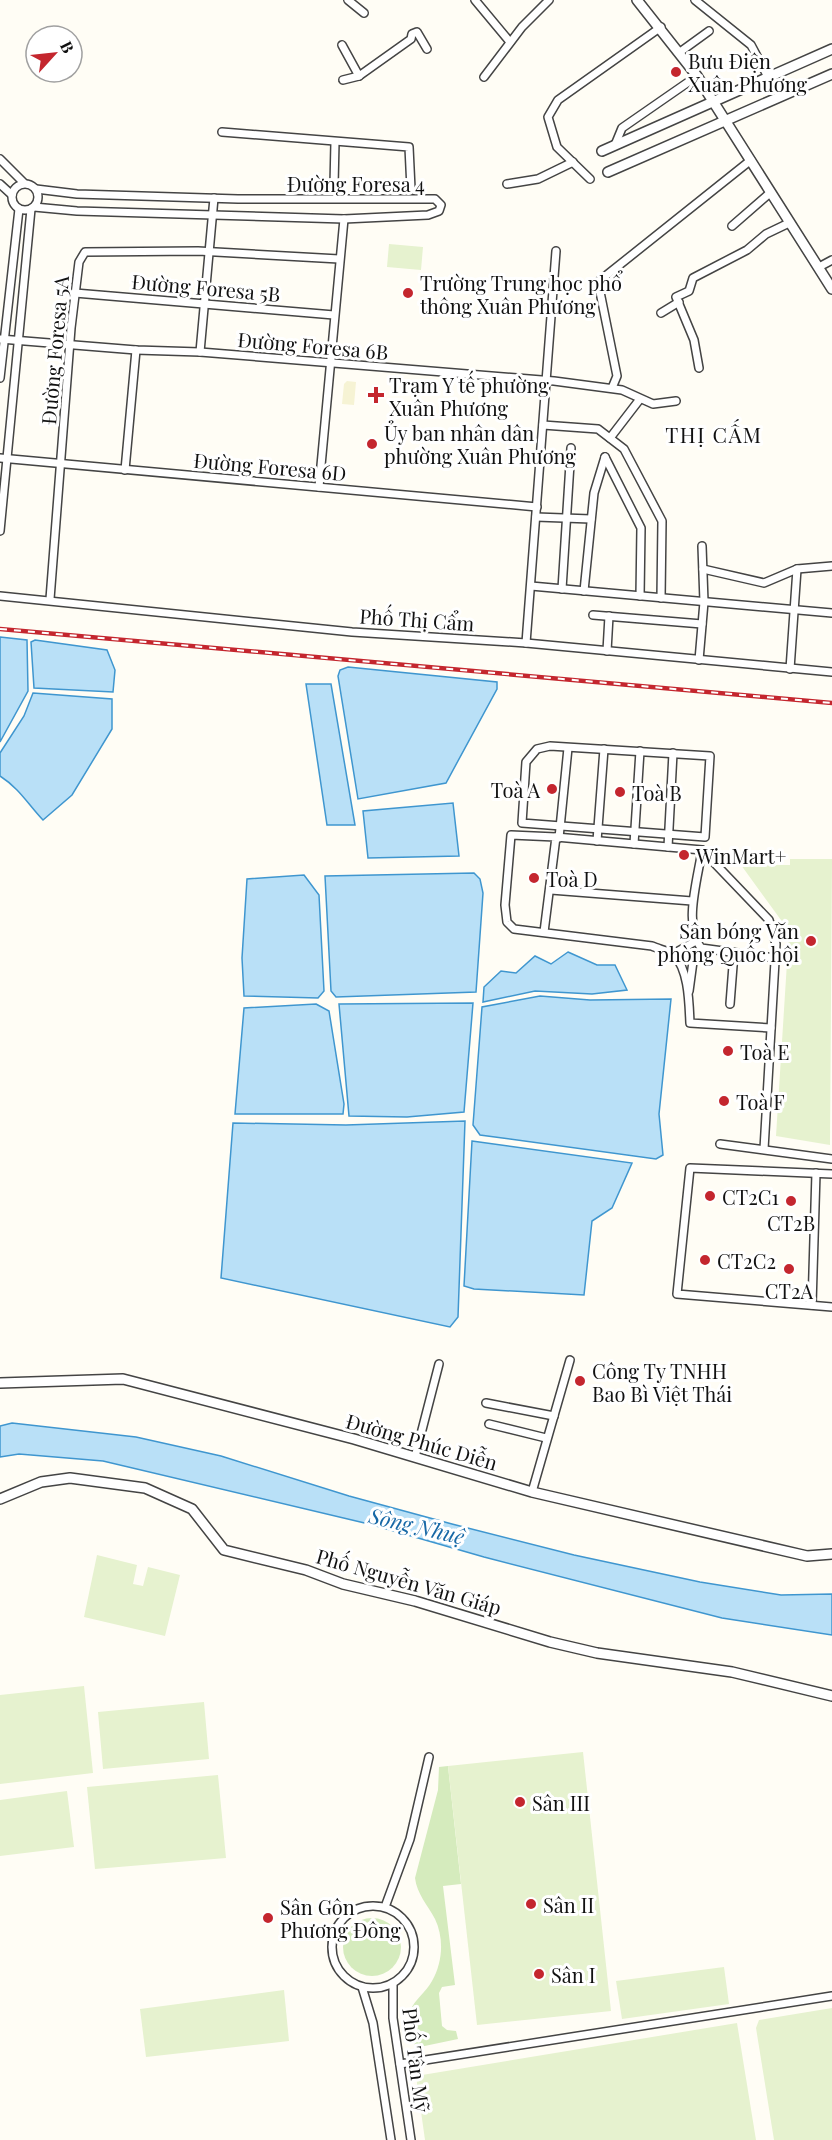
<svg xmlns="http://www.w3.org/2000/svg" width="832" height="2140" font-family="'Playfair Display',serif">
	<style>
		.farmland { fill: #f6f3d4 }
		.green { fill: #d5ebbd }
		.pitch { fill: #e6f2cf }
		.water { fill: #b9e0f7; stroke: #3f96cf; stroke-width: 1.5 }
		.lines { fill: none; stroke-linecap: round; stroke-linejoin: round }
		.minor-casing { stroke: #444; stroke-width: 10 }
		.tertiary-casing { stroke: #444; stroke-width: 12 }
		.minor { stroke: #fff; stroke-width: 7 }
		.tertiary { stroke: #fff; stroke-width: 9 }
		.rail-casing { stroke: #c4262e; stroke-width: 4.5 }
		.rail { stroke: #fff; stroke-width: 2; stroke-dasharray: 7; stroke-linecap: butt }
		.poi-dot { fill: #c4262e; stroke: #fff; stroke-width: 2 }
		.labels { text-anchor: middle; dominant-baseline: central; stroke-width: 6; stroke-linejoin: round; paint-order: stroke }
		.poi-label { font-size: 20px; fill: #111; stroke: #fff; text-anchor: start }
		.street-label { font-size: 20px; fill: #111; stroke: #fff }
		.neighbourhood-label { font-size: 21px; letter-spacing: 1.5px; fill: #111; stroke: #fff }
		.water-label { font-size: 21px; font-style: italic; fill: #1768a6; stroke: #fff }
	</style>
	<rect width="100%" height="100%" fill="#fffdf5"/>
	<polygon class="farmland" points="347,381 356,382 354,405 342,404 344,384"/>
	<g class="green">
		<path d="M448,1766L461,1884L443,1886L455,1985L442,1987L439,1993L442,2026L447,2030L456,2031L458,2039L415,2048L410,2011C415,1999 426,1992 432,1981C443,1962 444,1938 435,1919C427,1904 417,1894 415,1878L438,1790L439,1767Z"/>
		<circle cx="372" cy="1947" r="29"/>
	</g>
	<g class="pitch">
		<polygon points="389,244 423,247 421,270 387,267"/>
		<polygon points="790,859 832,859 830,1145 776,1136 789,931 741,865 790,865"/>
		<polygon points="97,1555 137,1565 133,1584 143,1586 148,1567 180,1575 165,1636 84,1617"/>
		<polygon points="84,1686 93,1773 0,1784 0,1695"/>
		<polygon points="204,1702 209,1759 103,1769 98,1712"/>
		<polygon points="583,1752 611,2011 477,2025 448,1766"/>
		<polygon points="218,1775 226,1858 95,1869 87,1787"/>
		<polygon points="67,1791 74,1847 0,1856 0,1800"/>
		<polygon points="724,1967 729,2004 622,2019 616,1981"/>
		<polygon points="284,1990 289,2041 146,2057 140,2009"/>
		<polygon points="832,2008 832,2140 774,2140 756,2028 759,2020"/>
		<polygon points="737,2023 756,2140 425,2140 416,2076"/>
	</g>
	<g class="water">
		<polygon points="0,637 27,640 28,691 0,742"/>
		<polygon points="35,640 107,650 115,670 113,692 34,688 31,642"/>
		<polygon points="348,667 497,682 497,689 446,783 358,799 338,676 340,670"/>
		<polygon points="306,684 331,684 355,825 327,825"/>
		<path d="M33,693L112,699V729L72,795L43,820C27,803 20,789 0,776V753L24,716Z"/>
		<polygon points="453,803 459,856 368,858 363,811"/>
		<polygon points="474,873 480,879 483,893 476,992 336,997 331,991 325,876"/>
		<polygon points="304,875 319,895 324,991 318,998 244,996 242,958 247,879"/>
		<polygon points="568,952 597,965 615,965 627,990 592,994 535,991 483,1002 484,987 501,971 516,973 535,956 551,964"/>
		<polygon points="540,996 590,1000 671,999 659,1114 663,1155 656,1159 480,1135 473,1125 482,1007"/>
		<polygon points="473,1003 464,1112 407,1117 349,1116 339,1004"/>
		<polygon points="316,1004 329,1011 344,1104 343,1114 235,1114 244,1008"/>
		<polygon points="465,1121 458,1317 450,1327 221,1278 233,1123 346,1125"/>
		<polygon points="472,1141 632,1163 612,1208 592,1221 584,1295 474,1289 464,1286"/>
		<polygon points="12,1423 136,1437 221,1456 349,1496 452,1524 574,1555 700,1582 781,1595 832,1594 832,1635 722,1618 484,1557 373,1525 103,1461 19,1454 0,1457 0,1426"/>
	</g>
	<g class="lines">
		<g class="minor-casing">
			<g id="minor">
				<polyline points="348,0 364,13"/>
				<polyline points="475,0 510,42"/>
				<polyline points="695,0 751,45 768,77"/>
				<polyline points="342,45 359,76 411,39 412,34 417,32 427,49"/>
				<polyline points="680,52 709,31"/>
				<polyline points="484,77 522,27 549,0"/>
				<polyline points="343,80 359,76"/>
				<polyline points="222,132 409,147 411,189"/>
				<polyline points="615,145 622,128 697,76"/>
				<polyline points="0,159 24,183"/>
				<polyline points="590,179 557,147 548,117 558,100 661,27"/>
				<circle cx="25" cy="197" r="13"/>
				<polyline points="0,184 12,195"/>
				<polyline points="507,184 538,179 573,162"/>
				<polyline points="334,185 335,142"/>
				<polyline points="34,207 77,211 344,219 428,215 439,211 441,205 435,199 238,199 77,194 36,189"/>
				<polyline points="732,226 771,192"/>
				<polyline points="819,267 832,260"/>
				<polyline points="75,293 334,315"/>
				<polyline points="661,313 679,302"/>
				<polyline points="0,339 136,350 200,352 554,381 622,390 653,404 676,401"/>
				<polyline points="200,352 214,198"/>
				<polyline points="699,368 694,340 676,297 689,291 693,278 747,250 766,234 789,223"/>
				<polyline points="0,378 19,209"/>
				<polyline points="612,388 617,376 598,282 751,160"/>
				<polyline points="543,425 598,429 624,449 662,521 661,598"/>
				<polyline points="610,438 640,399"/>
				<polyline points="605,457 641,528 640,596"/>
				<polyline points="0,458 537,507"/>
				<polyline points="125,470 136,350"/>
				<polyline points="319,487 344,219"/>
				<polyline points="536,517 591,519"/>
				<polyline points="0,531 31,209"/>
				<polyline points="703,569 764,583 797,569 832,566"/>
				<polyline points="531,586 832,613"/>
				<polyline points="562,589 571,448"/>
				<polyline points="584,591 594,493 605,457"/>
				<polyline points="0,596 352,632 526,643 832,672"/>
				<polyline points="50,599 71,328 79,262 85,252 198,251 339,259"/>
				<polyline points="593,615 702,624"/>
				<polyline points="526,643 556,251"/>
				<polyline points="607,651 609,616"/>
				<polyline points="699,660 704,602 702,546"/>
				<polyline points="790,669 797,569"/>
				<polygon points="550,746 710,756 705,837 522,823 526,762 537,749"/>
				<polyline points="556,837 702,850 769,920 776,944 764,1149"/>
				<polyline points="559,838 568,748"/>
				<polyline points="597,841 604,749"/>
				<polyline points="634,844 640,751"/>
				<polyline points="668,847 673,753"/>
				<path d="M702,850C698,878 683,925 701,948L775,958"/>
				<polyline points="551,890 692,901"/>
				<path d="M544,932L556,837L511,835L505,905L507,922L514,929L652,946C658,949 670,951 674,955C689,970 689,1004 690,1023L771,1028"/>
				<polyline points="673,954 696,941"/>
				<polyline points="689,991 694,954"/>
				<polyline points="730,1004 734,953"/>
				<polyline points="720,1144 832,1159"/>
				<polyline points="832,1174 690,1168 677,1294 832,1307"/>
				<polyline points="812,1305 816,1173"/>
				<polyline points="486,1403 554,1416"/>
				<polyline points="489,1424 546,1438"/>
				<polyline points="415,1457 439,1364"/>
				<polyline points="532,1492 570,1360"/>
				<circle cx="373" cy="1947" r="41"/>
				<polyline points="385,1907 410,1839 429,1757"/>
				<polyline points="393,1984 393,2018 411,2140"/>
				<polyline points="362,1987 373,2023 391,2140"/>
				<polyline points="400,2064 832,1996"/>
			</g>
		</g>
		<g class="tertiary-casing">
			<g id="tertiary">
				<polyline points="637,0 697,76 832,289"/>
				<polyline points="602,151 832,49"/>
				<polyline points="608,172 832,74"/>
				<polyline points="0,1383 123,1379 354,1439 532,1492 807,1556 832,1554"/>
				<polyline points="0,1499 41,1482 70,1478 145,1488 192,1509 224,1550 306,1570 343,1584 415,1601 550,1642 597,1653 732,1672 832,1696"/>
			</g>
		</g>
		<use href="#minor" class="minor"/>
		<use href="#tertiary" class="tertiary"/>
		<g class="rail-casing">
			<polyline id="rail" points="0,629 832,703"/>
		</g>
		<use href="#rail" class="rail"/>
	</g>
	<g class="poi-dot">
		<circle cx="676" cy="72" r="6"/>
		<circle cx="408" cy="293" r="6"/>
		<path d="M373 386h6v6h6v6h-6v6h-6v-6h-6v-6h6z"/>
		<circle cx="372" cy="444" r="6"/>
		<circle cx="552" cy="789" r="6"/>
		<circle cx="620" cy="792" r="6"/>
		<circle cx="684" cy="855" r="6"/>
		<circle cx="534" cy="878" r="6"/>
		<circle cx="811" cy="941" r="6"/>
		<circle cx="728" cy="1051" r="6"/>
		<circle cx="724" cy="1101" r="6"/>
		<circle cx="710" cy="1196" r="6"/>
		<circle cx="791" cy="1201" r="6"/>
		<circle cx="705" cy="1260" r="6"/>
		<circle cx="789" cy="1269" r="6"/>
		<circle cx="580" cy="1381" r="6"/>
		<circle cx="520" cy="1802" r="6"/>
		<circle cx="531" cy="1904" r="6"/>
		<circle cx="268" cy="1918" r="6"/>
		<circle cx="539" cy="1974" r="6"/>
	</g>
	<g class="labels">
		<g class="poi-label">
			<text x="688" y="60">Bưu Điện<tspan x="688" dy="23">Xuân Phương</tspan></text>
			<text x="420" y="282">Trường Trung học phổ<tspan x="420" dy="23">thông Xuân Phương</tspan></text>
			<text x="389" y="384">Trạm Y tế phường<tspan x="389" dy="23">Xuân Phương</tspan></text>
			<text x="384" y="432">Ủy ban nhân dân<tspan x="384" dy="23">phường Xuân Phương</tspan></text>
			<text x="540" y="789" text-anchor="end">Toà A</text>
			<text x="632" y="792">Toà B</text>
			<text x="696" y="855">WinMart+</text>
			<text x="546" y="878">Toà D</text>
			<text x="799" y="930" text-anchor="end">Sân bóng Văn<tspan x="799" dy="23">phòng Quốc hội</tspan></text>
			<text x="740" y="1051">Toà E</text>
			<text x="736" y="1101">Toà F</text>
			<text x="722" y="1196">CT2C1</text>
			<text x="791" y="1222" text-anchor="middle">CT2B</text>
			<text x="717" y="1260">CT2C2</text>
			<text x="789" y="1290" text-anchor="middle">CT2A</text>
			<text x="592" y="1370">Công Ty TNHH<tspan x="592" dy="23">Bao Bì Việt Thái</tspan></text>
			<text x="532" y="1802">Sân III</text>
			<text x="543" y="1904">Sân II</text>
			<text x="280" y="1906">Sân Gôn<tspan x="280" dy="23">Phương Đông</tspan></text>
			<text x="551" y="1974">Sân I</text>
		</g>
		<g class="street-label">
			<text x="356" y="183">Đường Foresa 4</text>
			<text transform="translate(206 287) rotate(5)">Đường Foresa 5B</text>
			<text transform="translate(313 345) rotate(5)">Đường Foresa 6B</text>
			<text transform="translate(54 350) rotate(-85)">Đường Foresa 5A</text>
			<text transform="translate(270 466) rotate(5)">Đường Foresa 6D</text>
			<text transform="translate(417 619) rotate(4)">Phố Thị Cẩm</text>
			<text transform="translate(422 1441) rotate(16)">Đường Phúc Diễn</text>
			<text transform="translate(409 1581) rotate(16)">Phố Nguyễn Văn Giáp</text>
			<text transform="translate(417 2060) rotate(83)">Phố Tân Mỹ</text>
		</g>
		<g class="neighbourhood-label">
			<text x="714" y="434">THỊ CẤM</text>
		</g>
		<g class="water-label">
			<text transform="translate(417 1525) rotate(13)">Sông Nhuệ</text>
		</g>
	</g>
	<g transform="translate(54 54) rotate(63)"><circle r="28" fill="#ffffff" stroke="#a0a0a0" stroke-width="1.5"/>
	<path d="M0-4.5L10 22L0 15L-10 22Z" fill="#c4262e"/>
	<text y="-9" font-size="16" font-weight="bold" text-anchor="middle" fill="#111111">B</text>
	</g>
</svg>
